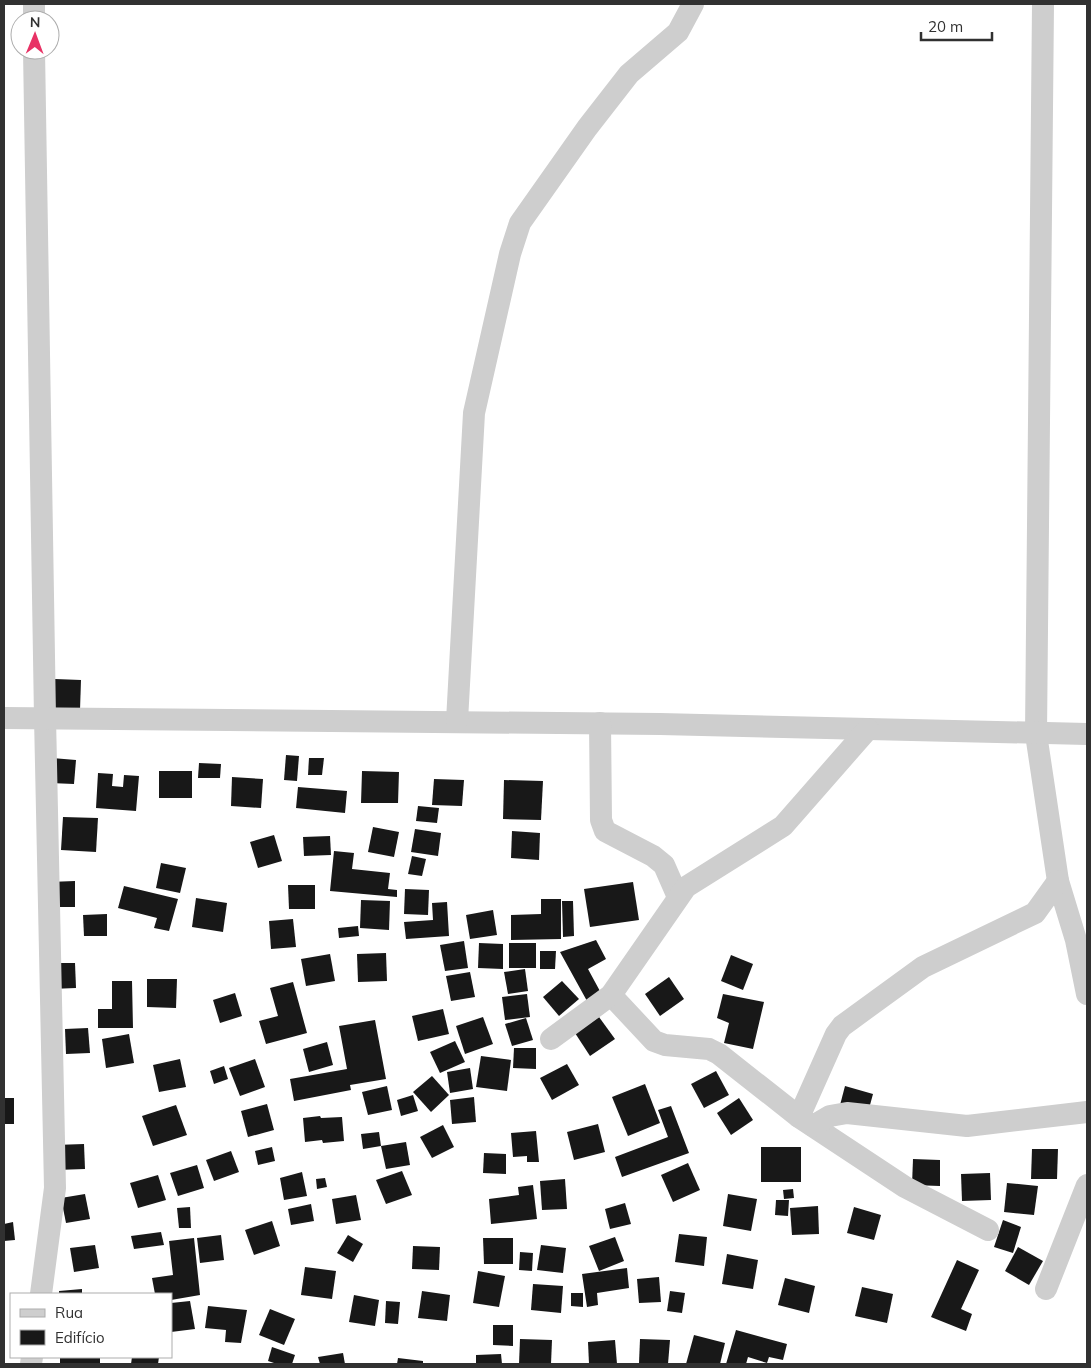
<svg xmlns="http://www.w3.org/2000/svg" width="1091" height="1368" font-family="Mulish,sans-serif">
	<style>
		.building { fill: #181818 }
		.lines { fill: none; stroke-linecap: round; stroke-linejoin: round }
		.minor { stroke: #cecece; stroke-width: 22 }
	</style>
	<rect width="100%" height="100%" fill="#fff"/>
	<g class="building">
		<polygon points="55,679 81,680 80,710 55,709"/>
		<polygon points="286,755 299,756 297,781 284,780"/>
		<polygon points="52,758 76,760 74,784 50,783"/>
		<polygon points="309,758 324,758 322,775 308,775"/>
		<polygon points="199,763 221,764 220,778 198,778"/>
		<rect x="159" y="771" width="33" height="27"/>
		<polygon points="362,771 399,772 398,803 361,803"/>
		<polygon points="98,773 113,774 112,786 123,787 124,775 139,776 136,811 96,808"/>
		<polygon points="232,777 263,779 261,808 231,806"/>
		<polygon points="434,779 464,780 462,806 432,805"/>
		<polygon points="504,780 543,781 541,820 503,819"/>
		<polygon points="298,787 347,791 345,813 296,808"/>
		<polygon points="418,806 439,808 437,823 416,821"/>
		<polygon points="63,817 98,818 96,852 61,850"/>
		<polygon points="373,827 399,832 394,857 368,852"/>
		<polygon points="415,829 441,833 438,856 411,852"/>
		<polygon points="512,831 540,833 539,860 511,858"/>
		<polygon points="274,835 282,861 258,868 250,842"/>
		<polygon points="330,836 331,855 304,856 303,837"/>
		<polygon points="334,851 354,853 352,869 390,873 388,889 397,890 397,897 330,891"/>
		<polygon points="412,856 426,859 422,876 408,874"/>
		<polygon points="161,863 186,868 180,893 156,888"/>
		<polygon points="75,881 75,907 49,907 49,882"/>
		<polygon points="633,882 639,920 590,927 584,889"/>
		<polygon points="288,885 315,885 315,909 289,909"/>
		<polygon points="124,886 178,899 169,931 154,928 157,918 118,908"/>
		<polygon points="405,889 429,890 428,915 404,914"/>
		<polygon points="196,898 227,903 223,932 192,927"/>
		<polygon points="541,899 561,899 561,939 511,940 511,915 541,914"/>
		<polygon points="361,900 390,901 389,930 360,928"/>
		<polygon points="562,901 573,901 574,936 563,937"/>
		<polygon points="447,902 449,936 406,939 404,922 433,920 432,903"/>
		<polygon points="493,910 497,935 470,939 466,915"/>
		<polygon points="107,914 107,936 84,936 83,915"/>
		<polygon points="293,919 296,947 271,949 269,921"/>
		<polygon points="358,926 359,936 339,938 338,928"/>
		<polygon points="596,940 606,959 588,969 601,993 587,1001 560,952"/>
		<polygon points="464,941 468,968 445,971 440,945"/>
		<polygon points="479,943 503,944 503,969 478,968"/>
		<rect x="509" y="943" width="27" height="25"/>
		<polygon points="540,951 556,951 555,969 540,969"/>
		<polygon points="386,953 387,981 358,982 357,954"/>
		<polygon points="330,954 335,981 306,986 301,959"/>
		<polygon points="731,955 753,964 743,990 721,981"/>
		<polygon points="51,963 75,963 76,988 51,989"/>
		<polygon points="525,969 528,991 508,994 504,972"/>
		<polygon points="470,972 475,997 451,1001 446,976"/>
		<polygon points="669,977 684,999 660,1016 645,994"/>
		<polygon points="147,979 177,979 176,1008 147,1007"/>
		<polygon points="112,981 132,981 133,1028 98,1028 98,1009 112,1009"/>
		<polygon points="562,981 579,999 559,1016 543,997"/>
		<polygon points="293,982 307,1033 266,1044 259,1021 278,1016 270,988"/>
		<polygon points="235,993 242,1016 220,1023 213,1000"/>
		<polygon points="527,994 530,1017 505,1020 502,997"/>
		<polygon points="723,994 764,1002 753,1049 724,1043 729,1023 717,1018"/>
		<polygon points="443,1009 449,1034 418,1041 412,1016"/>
		<polygon points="483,1017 493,1044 465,1054 456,1026"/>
		<polygon points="599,1017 615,1039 590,1056 575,1033"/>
		<polygon points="526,1018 533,1040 512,1046 505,1024"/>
		<polygon points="375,1020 386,1079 350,1085 351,1090 294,1101 290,1079 347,1069 339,1026"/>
		<polygon points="88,1028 90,1053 66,1054 65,1029"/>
		<polygon points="129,1034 134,1063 106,1068 102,1039"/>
		<polygon points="455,1041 465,1062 440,1073 430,1052"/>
		<polygon points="327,1042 333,1065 309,1072 303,1049"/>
		<polygon points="514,1048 536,1048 536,1069 513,1068"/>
		<polygon points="481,1056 511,1060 507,1091 476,1087"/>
		<polygon points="180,1059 186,1087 159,1092 153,1065"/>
		<polygon points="255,1059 265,1087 240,1096 229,1068"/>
		<polygon points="567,1064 579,1085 552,1100 540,1078"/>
		<polygon points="224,1066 228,1079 214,1084 210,1071"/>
		<polygon points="470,1068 473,1089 450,1093 447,1072"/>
		<polygon points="716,1071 729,1095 704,1108 691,1084"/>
		<polygon points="432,1076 449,1095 431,1112 413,1092"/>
		<polygon points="645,1084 660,1123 628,1136 612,1097"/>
		<polygon points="387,1086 392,1110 368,1115 362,1092"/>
		<polygon points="845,1086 873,1094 867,1116 839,1109"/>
		<polygon points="413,1095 418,1111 401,1116 397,1100"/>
		<polygon points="474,1097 476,1122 452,1124 450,1100"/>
		<rect x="4" y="1098" width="10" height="26"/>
		<polygon points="739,1098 753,1120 731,1135 717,1113"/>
		<polygon points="267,1104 274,1130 248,1137 241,1111"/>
		<polygon points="176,1105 187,1135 153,1146 142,1116"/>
		<polygon points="671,1106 689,1153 622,1177 615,1157 668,1137 658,1110"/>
		<polygon points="320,1116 321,1118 342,1117 344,1141 323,1143 322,1140 305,1142 303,1118"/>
		<polygon points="598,1124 605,1152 574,1160 567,1132"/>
		<polygon points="443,1125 454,1147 432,1158 420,1137"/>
		<polygon points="536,1131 539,1162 527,1162 527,1156 513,1157 511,1133"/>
		<polygon points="379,1132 381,1146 363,1149 361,1134"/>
		<polygon points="406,1142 410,1165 386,1169 381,1146"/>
		<polygon points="84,1144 85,1169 56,1170 55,1145"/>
		<polygon points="272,1147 275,1161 258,1165 255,1151"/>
		<rect x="761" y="1147" width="40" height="35"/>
		<polygon points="1032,1149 1058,1149 1057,1179 1031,1179"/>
		<polygon points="231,1151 239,1172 214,1181 206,1160"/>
		<polygon points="484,1153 506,1154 506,1174 483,1173"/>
		<polygon points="913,1159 940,1160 940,1186 912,1185"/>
		<polygon points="688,1163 700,1190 673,1202 661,1175"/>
		<polygon points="197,1165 204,1188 178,1196 170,1173"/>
		<polygon points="402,1171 412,1195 386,1204 376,1180"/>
		<polygon points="302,1172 307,1196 284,1200 280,1178"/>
		<polygon points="990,1173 991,1200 962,1201 961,1174"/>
		<polygon points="158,1175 166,1200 138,1208 130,1183"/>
		<polygon points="325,1178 327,1187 317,1189 316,1179"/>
		<polygon points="565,1179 567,1209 542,1210 540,1181"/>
		<polygon points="1007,1183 1038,1186 1034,1215 1004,1212"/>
		<polygon points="533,1185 537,1219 491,1224 489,1199 519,1195 518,1187"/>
		<polygon points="793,1189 794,1198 784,1199 783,1190"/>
		<polygon points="85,1194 90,1219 66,1223 61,1198"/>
		<polygon points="728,1194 757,1199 751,1231 723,1226"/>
		<polygon points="356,1195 361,1220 336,1224 332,1199"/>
		<polygon points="776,1200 789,1200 788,1216 775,1215"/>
		<polygon points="625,1203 631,1224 610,1229 605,1209"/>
		<polygon points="311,1204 314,1221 291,1225 288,1209"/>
		<polygon points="818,1206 819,1234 792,1235 790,1208"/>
		<polygon points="190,1207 191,1228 179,1228 177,1208"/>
		<polygon points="854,1207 881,1215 874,1240 847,1233"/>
		<polygon points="1003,1220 1021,1227 1013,1253 994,1247"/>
		<polygon points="272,1221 280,1246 254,1255 245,1230"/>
		<polygon points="13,1222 15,1240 4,1241 4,1224"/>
		<polygon points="161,1232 164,1245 134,1249 131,1236"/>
		<polygon points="679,1234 707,1237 704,1266 675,1262"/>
		<polygon points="221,1235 224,1260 200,1263 197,1238"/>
		<polygon points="348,1235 363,1244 353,1262 337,1253"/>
		<polygon points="615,1237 624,1261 599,1271 589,1246"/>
		<polygon points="194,1238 200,1295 171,1300 171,1294 155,1294 152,1278 173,1275 169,1241"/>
		<polygon points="483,1238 513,1238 513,1264 484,1264"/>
		<polygon points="95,1245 99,1268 74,1272 70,1248"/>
		<polygon points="541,1245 566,1248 563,1273 537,1270"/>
		<polygon points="413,1246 440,1247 439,1270 412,1269"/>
		<polygon points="1018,1247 1043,1261 1029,1285 1005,1271"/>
		<polygon points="520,1252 533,1253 532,1271 519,1270"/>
		<polygon points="727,1254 758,1260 753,1289 722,1284"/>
		<polygon points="957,1260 979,1270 961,1309 972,1314 966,1331 931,1317"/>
		<polygon points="305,1267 336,1271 332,1299 301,1295"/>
		<polygon points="627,1268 629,1288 597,1293 598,1305 587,1307 582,1274"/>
		<polygon points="478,1271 505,1276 499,1307 473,1303"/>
		<polygon points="659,1277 661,1302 639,1303 637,1279"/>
		<polygon points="785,1278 815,1286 809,1313 778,1305"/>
		<polygon points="533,1284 563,1286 561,1313 531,1310"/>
		<polygon points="862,1287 893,1294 887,1323 855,1316"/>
		<polygon points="82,1289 82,1294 59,1294 59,1291"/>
		<polygon points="422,1291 450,1295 447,1321 418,1318"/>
		<polygon points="670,1291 685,1293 682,1313 667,1311"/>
		<polygon points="571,1293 583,1293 583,1307 571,1306"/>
		<polygon points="354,1295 379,1300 375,1326 349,1322"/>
		<polygon points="190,1301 195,1329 171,1332 171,1303"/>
		<polygon points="386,1301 400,1302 398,1324 385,1323"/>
		<polygon points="208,1306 247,1310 241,1343 225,1342 226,1330 205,1328"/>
		<polygon points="270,1309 295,1319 284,1345 259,1335"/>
		<polygon points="493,1325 513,1325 513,1346 493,1345"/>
		<polygon points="736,1330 787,1344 783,1360 769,1357 767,1363 748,1357 746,1364 726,1364"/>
		<polygon points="694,1335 725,1343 720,1364 686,1364"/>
		<polygon points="520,1339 552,1340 551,1364 519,1364"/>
		<polygon points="640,1339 670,1340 668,1364 639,1363"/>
		<polygon points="615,1340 617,1364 589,1364 588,1342"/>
		<polygon points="272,1347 295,1355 292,1364 277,1364 268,1361"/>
		<polygon points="343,1353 345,1364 320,1364 318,1357"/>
		<polygon points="501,1354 502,1364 476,1364 476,1355"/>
		<rect x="60" y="1357" width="40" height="7"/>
		<polygon points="132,1357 159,1357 158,1364 131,1364"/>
		<polygon points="398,1358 423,1361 423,1364 397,1364"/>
	</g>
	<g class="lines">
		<g class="minor">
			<polyline points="1043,4 1036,734 1058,881 1076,940 1087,994"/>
			<polyline points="34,20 34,4"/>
			<polyline points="34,50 45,717 55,1188 41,1294"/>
			<polyline points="4,718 660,724 1087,734"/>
			<polyline points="457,721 474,413 510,254 520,223 587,128 629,74 678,32 693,4"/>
			<polyline points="600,723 601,820 605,831 653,856 664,865 678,897"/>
			<polyline points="611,995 654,1041 665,1045 709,1049 719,1054 799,1117 905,1187 988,1230"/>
			<polyline points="551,1039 611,995 686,887 783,826 868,729"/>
			<polyline points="799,1117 836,1034 842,1026 923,967 1035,913 1058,881"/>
			<polyline points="813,1126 830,1116 847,1113 967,1126 1087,1112"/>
			<polyline points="1046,1289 1087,1185"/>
			<polyline points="31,1364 32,1357"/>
		</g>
	</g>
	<rect width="1091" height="1368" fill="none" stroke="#313131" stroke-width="10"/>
	<rect x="10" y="1293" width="162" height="65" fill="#ffffff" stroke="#adadad"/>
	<rect x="20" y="1309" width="25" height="8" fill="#cecece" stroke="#adadad"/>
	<text x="55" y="1318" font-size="15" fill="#313131">Rua</text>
	<rect x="20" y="1330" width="25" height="15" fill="#181818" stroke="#adadad"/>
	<text x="55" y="1343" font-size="15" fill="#313131">Edifício</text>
	<g transform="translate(35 35) rotate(1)"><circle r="24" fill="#ffffff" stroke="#adadad"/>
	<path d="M0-4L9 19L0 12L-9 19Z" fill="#e83265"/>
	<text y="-8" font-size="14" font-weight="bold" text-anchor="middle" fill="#313131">N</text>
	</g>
	<path d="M921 32v8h71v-8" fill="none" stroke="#313131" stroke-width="2.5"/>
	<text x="928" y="32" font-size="15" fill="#313131" stroke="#ffffff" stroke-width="4" paint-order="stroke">20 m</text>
</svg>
